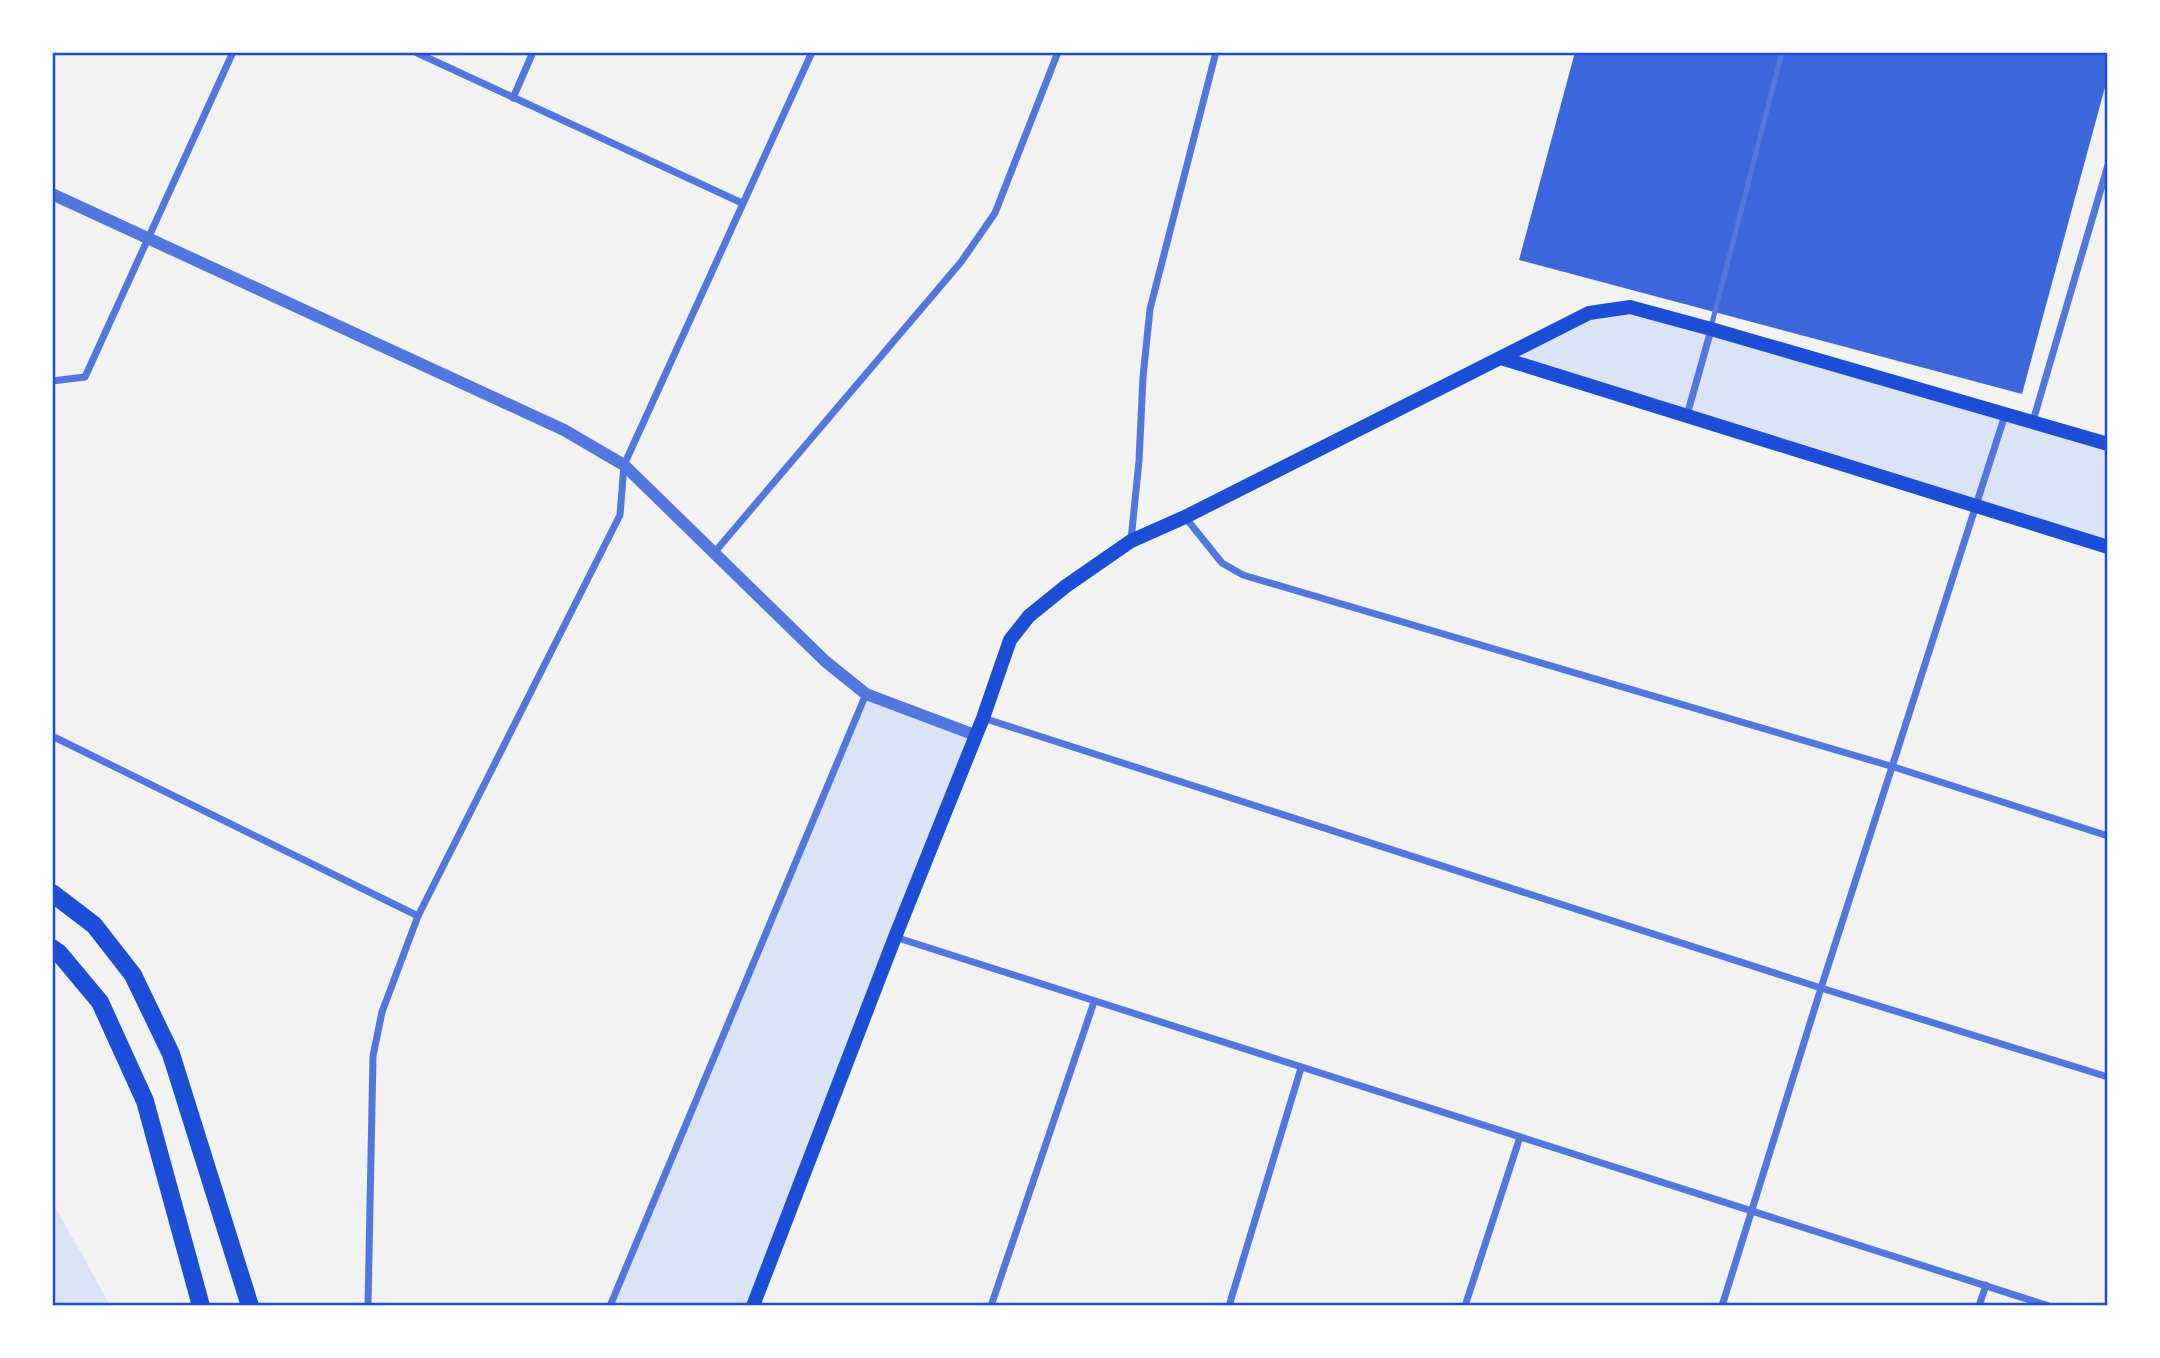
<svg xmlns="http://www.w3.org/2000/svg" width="2160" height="1358" font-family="Lato,sans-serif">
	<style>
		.green { fill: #dbe4f7 }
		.building { fill: #3d67dc }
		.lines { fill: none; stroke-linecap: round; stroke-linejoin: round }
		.service { stroke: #5277de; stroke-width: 5 }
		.minor { stroke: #5277de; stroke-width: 7 }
		.tertiary { stroke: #5277de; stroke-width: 12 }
		.secondary { stroke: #1d4ed8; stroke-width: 14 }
		.primary { stroke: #1d4ed8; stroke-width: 18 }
		.neatline { fill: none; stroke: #1d4ed8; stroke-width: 2.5 }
	</style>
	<rect width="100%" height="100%" fill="#f2f2f2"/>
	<g class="green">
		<polygon points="1630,307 2107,444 2107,547 1501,358 1589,313"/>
		<polygon points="866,694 975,735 753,1305 610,1306"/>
		<polygon points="52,1203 53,1203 110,1305 53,1305"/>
	</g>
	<polygon class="building" points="1575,52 2108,52 2108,76 2022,394 1519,260"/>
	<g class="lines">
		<polyline class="service" points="1711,327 1782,52"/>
		<g class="minor">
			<polyline points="415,52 742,203"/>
			<polyline points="513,98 533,52"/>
			<polyline points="52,381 85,377 233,52"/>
			<polyline points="1687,415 1711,330"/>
			<polyline points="2033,421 2108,165"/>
			<polyline points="1185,517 1222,563 1243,575 1894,767 2108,836"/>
			<polyline points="1131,540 1139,461 1143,377 1150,309 1216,52"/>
			<polyline points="714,553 961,262 995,213 1058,52"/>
			<polyline points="983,718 1821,988 2108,1077"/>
			<polyline points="52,736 418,916"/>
			<polyline points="895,937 2049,1306"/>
			<polyline points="368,1306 373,1056 382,1012 418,916 620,515 624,465 812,52"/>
			<polyline points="610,1306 866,694"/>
			<polyline points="991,1306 1094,1002"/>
			<polyline points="1229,1306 1301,1068"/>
			<polyline points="1465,1306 1520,1137"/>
			<polyline points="1722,1306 1821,988 2005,415"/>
			<polyline points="1979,1306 1986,1285"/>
		</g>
		<polyline class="tertiary" points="52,194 564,430 624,465 825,661 866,694 975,735"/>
		<g class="secondary">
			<polyline points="1501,358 2108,547"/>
			<polyline points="753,1306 895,937 983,718 1010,640 1029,616 1066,586 1131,541 1185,517 1589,313 1630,307 1711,329 2108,444"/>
		</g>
		<g class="primary">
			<polyline points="52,893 94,925 133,975 171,1054 250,1306"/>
			<polyline points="52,948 59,953 100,1002 145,1101 201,1306"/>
		</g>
	</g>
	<rect width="2160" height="1358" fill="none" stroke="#ffffff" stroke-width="108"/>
	<rect x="54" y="54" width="2052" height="1250" class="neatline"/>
</svg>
